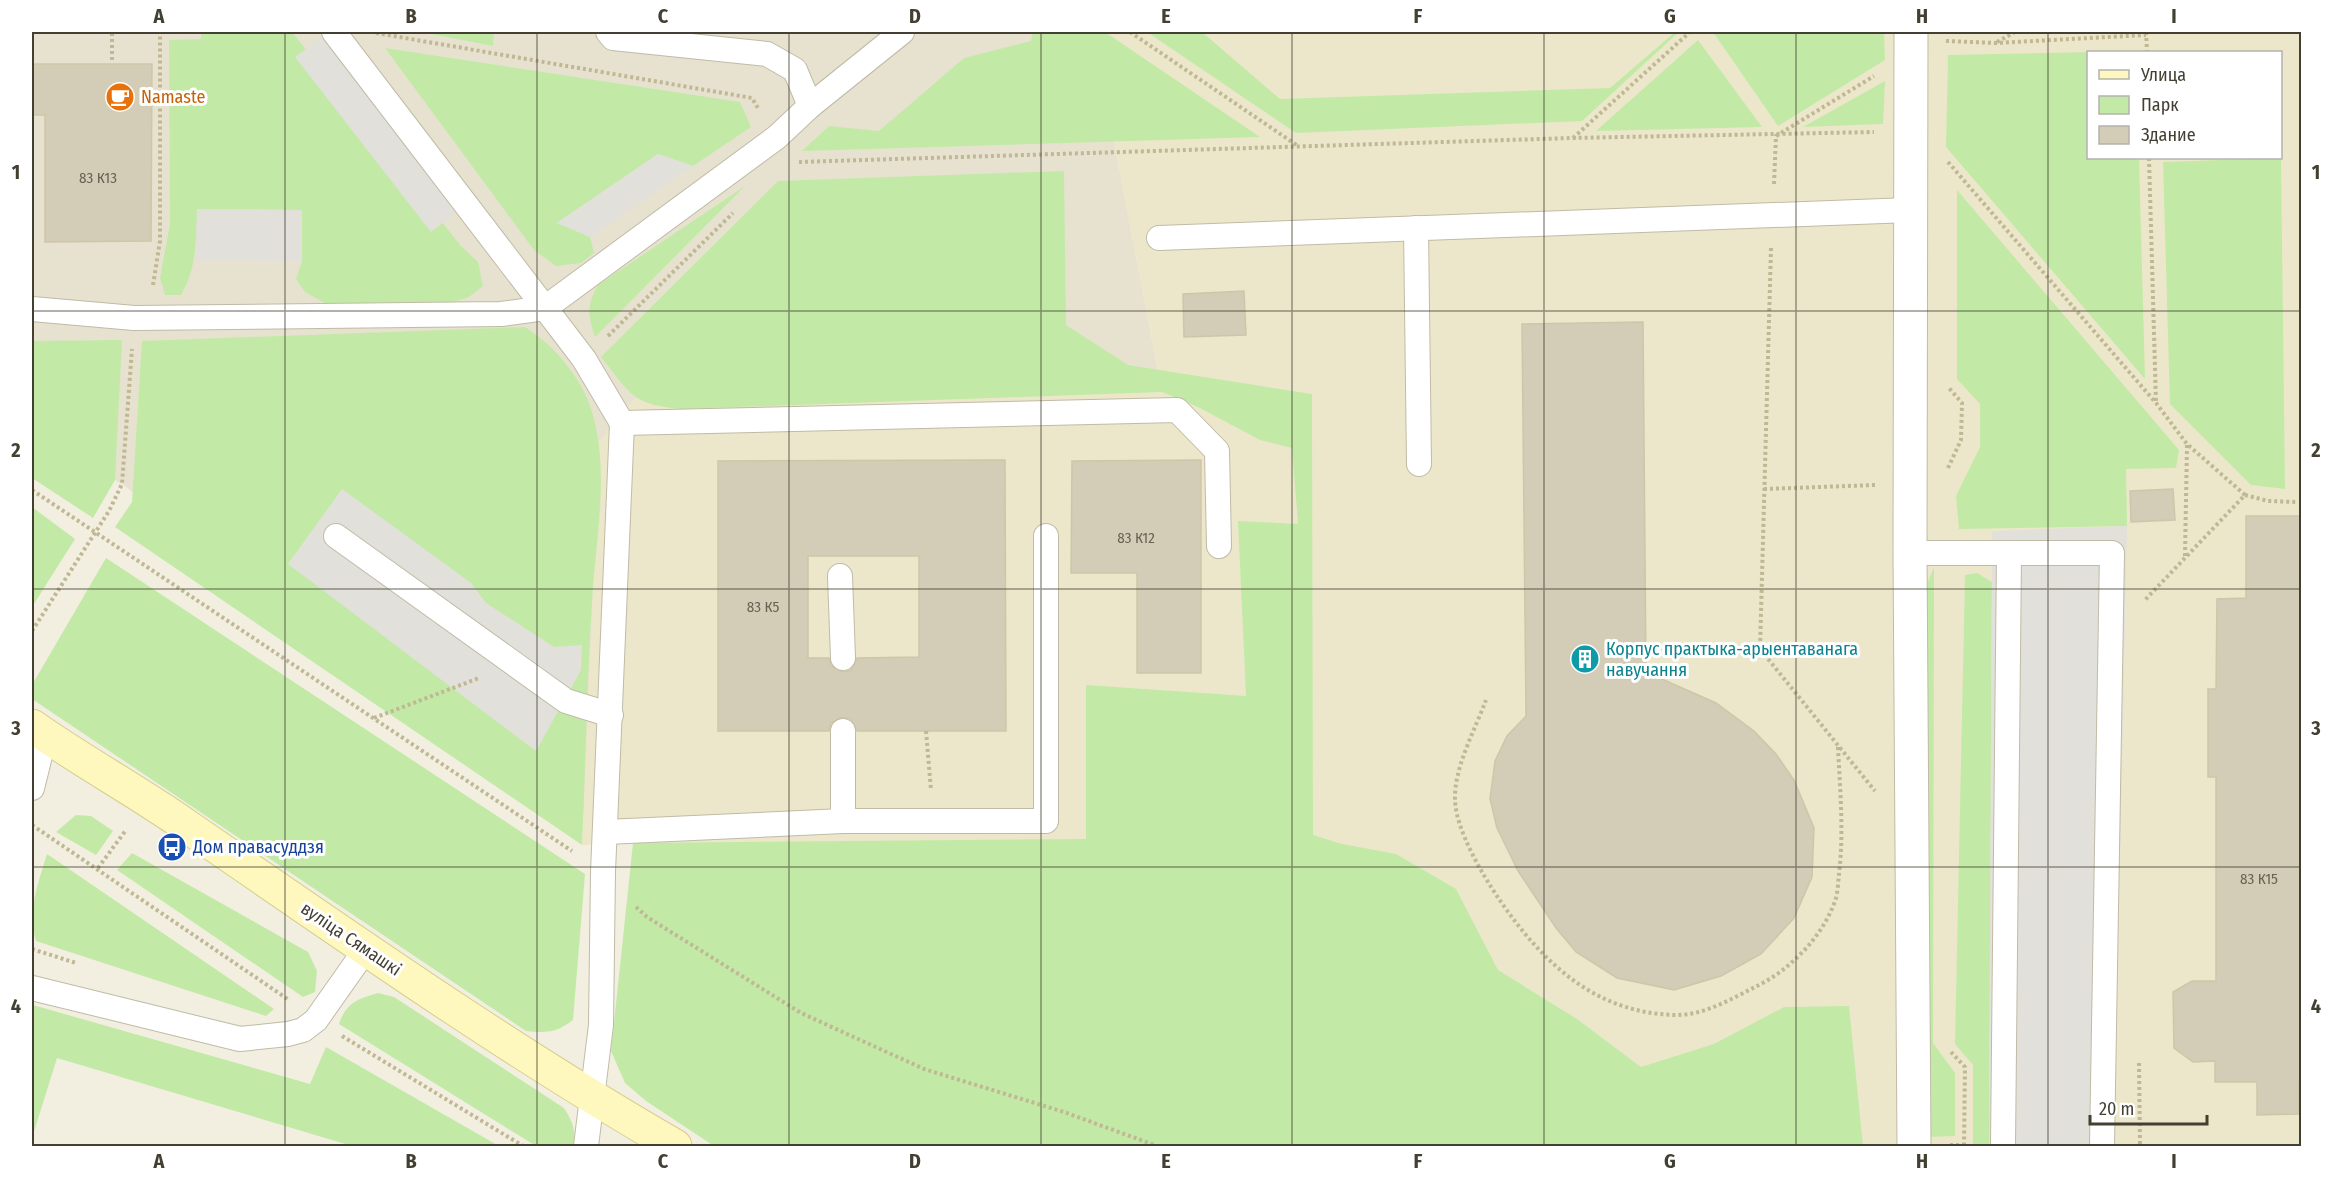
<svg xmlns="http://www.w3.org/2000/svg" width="2333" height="1178" font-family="'Fira Sans Condensed',sans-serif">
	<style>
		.residential { fill: #e6e2cf }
		.education { fill: #ece7ca; fill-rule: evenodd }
		.green { fill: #c2eaa6 }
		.parking { fill: #e2e0da }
		.building { fill: #d3ccb6; stroke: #cfc6a9; stroke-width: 1.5; fill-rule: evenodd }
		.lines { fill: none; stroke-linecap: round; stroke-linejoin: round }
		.lane-casing { stroke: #c0bba6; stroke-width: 26 }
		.street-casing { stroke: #c0bba6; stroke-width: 35 }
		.secondary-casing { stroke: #d5cd8d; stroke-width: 35 }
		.path { stroke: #c0b794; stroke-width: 4; stroke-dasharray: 3 3; stroke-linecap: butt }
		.lane { stroke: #fff; stroke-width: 24 }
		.street { stroke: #fff; stroke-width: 33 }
		.secondary { stroke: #fff8be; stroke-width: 33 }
		.grid { fill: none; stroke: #433f32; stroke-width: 1.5; stroke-opacity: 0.55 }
		.labels { text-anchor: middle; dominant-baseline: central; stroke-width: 6; stroke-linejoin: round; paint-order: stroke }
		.number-label { font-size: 15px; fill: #676253 }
		.food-label { font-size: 18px; fill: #c56008; stroke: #fff; text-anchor: start }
		.culture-label { font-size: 18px; fill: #0d838f; stroke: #fff; text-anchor: start }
		.transit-label { font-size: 18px; fill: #164399; stroke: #fff; text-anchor: start }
		.street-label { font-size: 18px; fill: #433f32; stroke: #fff }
		.neatline { fill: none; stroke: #433f32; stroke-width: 2 }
		.grid-label { font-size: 20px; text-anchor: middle; font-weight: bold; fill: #433f32 }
	</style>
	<rect width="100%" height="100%" fill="#f2efe1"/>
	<polygon class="residential" points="32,32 1093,32 1162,392 654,406 598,443 601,508 583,825 122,484 32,433"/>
	<path class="education" d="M1093,32H2301V1146H1265L647,898L633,843L582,845L593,587L601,508L598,443L635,398L654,406L1162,392ZM2088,52H2280V158H2088Z"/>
	<g class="green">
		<path d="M201,32H292L460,245L478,262L483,286L469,297L453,302L330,306L305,292L296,279L302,261L301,210L197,209C196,241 197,267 181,295H165L160,278L170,224L169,40L201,39Z"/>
		<polygon points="421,32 494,32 493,46"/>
		<polygon points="1033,32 1105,32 1260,137 802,151 829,126 879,131 964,58 1031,41"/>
		<polygon points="1147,32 1202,32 1280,99 1610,88 1675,32 1679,32 1582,121 1296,133"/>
		<polygon points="1713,32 1884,32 1885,60 1778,126"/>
		<polygon points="1698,40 1762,127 1596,131"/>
		<polygon points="385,48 740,102 751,127 693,166 658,154 558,222 590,237 594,253 581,263 556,266 534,250"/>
		<polygon points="2135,51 2088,52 2088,158 2139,158 2145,379 1946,147 1948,55"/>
		<polygon points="1885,81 1883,124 1803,127"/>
		<polygon points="2281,158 2285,489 2251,485 2170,404 2163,162"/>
		<path d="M1064,171L1066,325L1128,365L1312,394L1313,835L1342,844L1396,854L1456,889L1498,970L1577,1019L1641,1067L1714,1044L1784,1007L1849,1006L1863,1146H714L646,1101L625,1083L611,1051L633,843L1086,839V685L1246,696L1238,521L1298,524L1292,448L1260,440L1198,407L1162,392L681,409C631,404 631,394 601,357L778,181Z"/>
		<path d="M745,186L595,337C588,316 586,305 598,285Z"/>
		<polygon points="1957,190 2179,450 2176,468 2126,469 2127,526 1959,529 1956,496 1980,447 1980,404 1957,379"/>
		<path d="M525,327C556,346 586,383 594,419C608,473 597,532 593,586C587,672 586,759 582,845L115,527L132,502L142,341Z"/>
		<polygon points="122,340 115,480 93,518 32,478 32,341"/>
		<polygon points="32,507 75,539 32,607"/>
		<path d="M106,558L585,874L573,1020C556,1033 546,1033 526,1031L32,699V685Z"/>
		<polygon points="1934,567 1933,1043 1955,1073 1955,1136 1926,1137 1925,589"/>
		<polygon points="1977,573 1992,582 1989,1146 1973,1146 1973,1065 1955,1044 1965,575"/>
		<polygon points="76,815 91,816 113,831 96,855 56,832"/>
		<polygon points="132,853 308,952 317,971 315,992 303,997 117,870"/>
		<path d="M47,854L274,1009L266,1016L36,941C27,910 38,884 47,854Z"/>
		<path d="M378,993L394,997L564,1108C573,1122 576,1130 573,1146H536L339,1024C346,1003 357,999 378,993Z"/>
		<polygon points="33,1005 310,1084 326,1047 499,1146 352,1146 57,1058 32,1138"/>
	</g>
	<g class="parking">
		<polygon points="322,37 457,212 431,232 295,57"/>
		<polygon points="658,154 693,166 590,237 557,223"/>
		<polygon points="197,209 302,210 302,261 196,260"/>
		<polygon points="342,489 471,583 486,603 554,647 582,645 581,670 536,751 288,564"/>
		<polygon points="2127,526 2114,1146 1989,1146 1992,531"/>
	</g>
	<g class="building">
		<polygon points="32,64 152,64 151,241 45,242 45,115 32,115"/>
		<polygon points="1244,291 1246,335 1184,337 1183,294"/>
		<polygon points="1643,322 1646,672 1716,703 1754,731 1776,754 1794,780 1814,828 1812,877 1794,918 1761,954 1721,976 1674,990 1617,978 1576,952 1556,928 1518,871 1497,828 1490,799 1495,761 1507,736 1526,716 1522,324"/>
		<path d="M1005,460L1006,731H857L851,719L842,717L831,723L829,731H718V461ZM808,556H919V657L857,658L851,670L843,672L831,666L829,658H808Z"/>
		<polygon points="1201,460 1201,673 1137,673 1137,573 1071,573 1072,461"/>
		<polygon points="2173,489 2175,520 2131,522 2130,491"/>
		<polygon points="2246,516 2301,516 2301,1081 2299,1081 2299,1114 2257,1115 2257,1082 2215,1082 2215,1061 2193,1062 2174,1048 2173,992 2192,981 2216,981 2216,777 2208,777 2208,689 2216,689 2217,599 2246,598"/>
	</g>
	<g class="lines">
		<g class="lane-casing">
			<g id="lane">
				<polyline points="334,32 584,359 622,423"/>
				<polyline points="810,106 902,32"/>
				<polyline points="1416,228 1419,464"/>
				<polyline points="1159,238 1910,210"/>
				<polyline points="32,309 134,318 501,314 545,308 777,137 810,106 795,70 767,54 613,38 608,32"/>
				<polyline points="336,536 566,701 611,715"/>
				<polyline points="1910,553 2112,553 2102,1146"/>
				<polyline points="840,576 843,658"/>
				<polyline points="32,788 45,736"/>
				<polyline points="843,821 843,731"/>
				<polyline points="606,832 843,821 1046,821 1046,536"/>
				<polyline points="32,988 240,1039 288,1034 303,1030 316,1020 366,949"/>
				<polyline points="586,1146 601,1025 603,872 622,423 1177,410 1217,451 1219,546"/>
				<polyline points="2003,1146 2009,554"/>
			</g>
		</g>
		<g class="street-casing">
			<polyline id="street" points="1911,32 1910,553 1914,1146"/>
		</g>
		<g class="secondary-casing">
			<path id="secondary" d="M32,726C83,762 137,791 188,827C348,937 507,1049 675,1146"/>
		</g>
		<g class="path">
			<polyline points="32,32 144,32"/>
			<polyline points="1130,32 1298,146"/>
			<polyline points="2146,32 2147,52"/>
			<polyline points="112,33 112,63"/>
			<polyline points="376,33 752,98 759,110"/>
			<polyline points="1946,41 1996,43 2146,35"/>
			<polyline points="1997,42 2015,32"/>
			<polyline points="1573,138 1690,32"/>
			<polyline points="2149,158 2156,403"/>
			<polyline points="799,162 1572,138 1874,132"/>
			<polyline points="1948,162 2156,403 2187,444 2245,495 2144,601"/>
			<polyline points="1774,184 1776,136 1874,76"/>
			<polyline points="1771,248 1760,649 1875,791"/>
			<polyline points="153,285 160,241 160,32"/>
			<polyline points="608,336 733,213"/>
			<polyline points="1948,468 1961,440 1962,403 1949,388"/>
			<polyline points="1764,489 1875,485"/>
			<polyline points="32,490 572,851"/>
			<polyline points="2245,495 2268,501 2296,502"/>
			<polyline points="2185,556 2187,445"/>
			<polyline points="32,631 109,511 122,484 132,349"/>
			<polyline points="1646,646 1760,649"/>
			<path d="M1486,700C1475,730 1454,767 1455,800C1456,830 1482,874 1499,899C1542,962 1595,1014 1677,1015C1705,1015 1733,998 1757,986C1790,970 1823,936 1835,901C1838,893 1838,882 1839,874C1844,832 1840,790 1838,747"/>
			<polyline points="374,718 479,678"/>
			<polyline points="926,731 931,790"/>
			<polyline points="32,825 289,1000"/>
			<polyline points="98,868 126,830"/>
			<polyline points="636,907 647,917 801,1013 924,1069 1064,1112 1157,1146"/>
			<polyline points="32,949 76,963"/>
			<polyline points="342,1036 523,1146"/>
			<polyline points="1951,1052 1965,1067 1964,1146"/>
			<polyline points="2139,1063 2140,1146"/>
			<polyline points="1950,1145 1964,1145"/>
		</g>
		<use href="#lane" class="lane"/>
		<use href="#street" class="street"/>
		<use href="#secondary" class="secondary"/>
	</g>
	<path class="grid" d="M285,32V1146M537,32V1146M789,32V1146M1041,32V1146M1292,32V1146M1544,32V1146M1796,32V1146M2048,32V1146M32,311H2302M32,589H2302M32,867H2302"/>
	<defs>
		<g id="cafe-disc" transform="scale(1.5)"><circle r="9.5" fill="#e8710a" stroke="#fff"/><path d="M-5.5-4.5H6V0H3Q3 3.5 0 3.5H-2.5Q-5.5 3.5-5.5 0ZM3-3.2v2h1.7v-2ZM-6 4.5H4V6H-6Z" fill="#fff"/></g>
		<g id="building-disc" transform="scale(1.5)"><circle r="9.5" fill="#0f9aa8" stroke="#fff"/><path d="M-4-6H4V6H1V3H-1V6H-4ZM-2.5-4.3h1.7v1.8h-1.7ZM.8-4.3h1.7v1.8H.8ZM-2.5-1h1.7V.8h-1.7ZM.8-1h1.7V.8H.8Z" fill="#fff"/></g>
		<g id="bus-disc" transform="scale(1.5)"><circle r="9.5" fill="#1a4fb4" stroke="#fff"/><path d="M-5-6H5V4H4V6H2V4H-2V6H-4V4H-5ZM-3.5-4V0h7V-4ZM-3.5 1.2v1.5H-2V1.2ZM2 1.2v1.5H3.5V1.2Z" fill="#fff"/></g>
	</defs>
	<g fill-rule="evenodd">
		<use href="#cafe-disc" x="120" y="97"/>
		<use href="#building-disc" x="1585" y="659"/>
		<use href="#bus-disc" x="172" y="847"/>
	</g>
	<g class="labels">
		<g class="number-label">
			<text x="98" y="178">83 К13</text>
			<text x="1136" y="538">83 К12</text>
			<text x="763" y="607">83 К5</text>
			<text x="2259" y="879">83 К15</text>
		</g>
		<g class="food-label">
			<text x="141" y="97">Namaste</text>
		</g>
		<g class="culture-label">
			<text x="1606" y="649">Корпус практыка-арыентаванага<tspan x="1606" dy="21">навучання</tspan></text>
		</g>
		<g class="transit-label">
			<text x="193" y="847">Дом правасуддзя</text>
		</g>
		<g class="street-label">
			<text transform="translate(351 939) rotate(34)">вуліца Сямашкі</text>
		</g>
	</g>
	<rect width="2333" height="1178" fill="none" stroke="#ffffff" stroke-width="66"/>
	<rect x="2087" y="51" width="195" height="108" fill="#ffffff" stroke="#b4b2ad" stroke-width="1.5"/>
	<rect x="2099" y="70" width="30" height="9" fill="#fff8be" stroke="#b4b2ad" stroke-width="1.5"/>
	<text x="2141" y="81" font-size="18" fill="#433f32">Улица</text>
	<rect x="2099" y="96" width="30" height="18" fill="#c2eaa6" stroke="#b4b2ad" stroke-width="1.5"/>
	<text x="2141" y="111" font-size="18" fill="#433f32">Парк</text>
	<rect x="2099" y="126" width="30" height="18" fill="#d3ccb6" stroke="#b4b2ad" stroke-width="1.5"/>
	<text x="2141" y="141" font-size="18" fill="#433f32">Здание</text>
	<path d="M2090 1115v9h117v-9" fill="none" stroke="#433f32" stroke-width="3"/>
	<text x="2099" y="1115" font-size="18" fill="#433f32" stroke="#ffffff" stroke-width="4.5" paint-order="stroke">20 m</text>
	<rect x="33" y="33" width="2267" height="1112" class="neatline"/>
	<g class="grid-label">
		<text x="159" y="23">A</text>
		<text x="411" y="23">B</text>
		<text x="663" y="23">C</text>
		<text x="915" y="23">D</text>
		<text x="1166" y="23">E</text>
		<text x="1418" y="23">F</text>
		<text x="1670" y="23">G</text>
		<text x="1922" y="23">H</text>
		<text x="2174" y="23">I</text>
		<text x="16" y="179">1</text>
		<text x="2316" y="179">1</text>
		<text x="16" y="457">2</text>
		<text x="2316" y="457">2</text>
		<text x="16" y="735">3</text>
		<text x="2316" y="735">3</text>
		<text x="16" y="1013">4</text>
		<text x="2316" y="1013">4</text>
		<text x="159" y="1168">A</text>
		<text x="411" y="1168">B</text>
		<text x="663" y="1168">C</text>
		<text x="915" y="1168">D</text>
		<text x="1166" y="1168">E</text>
		<text x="1418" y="1168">F</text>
		<text x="1670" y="1168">G</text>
		<text x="1922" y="1168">H</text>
		<text x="2174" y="1168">I</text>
	</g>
</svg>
